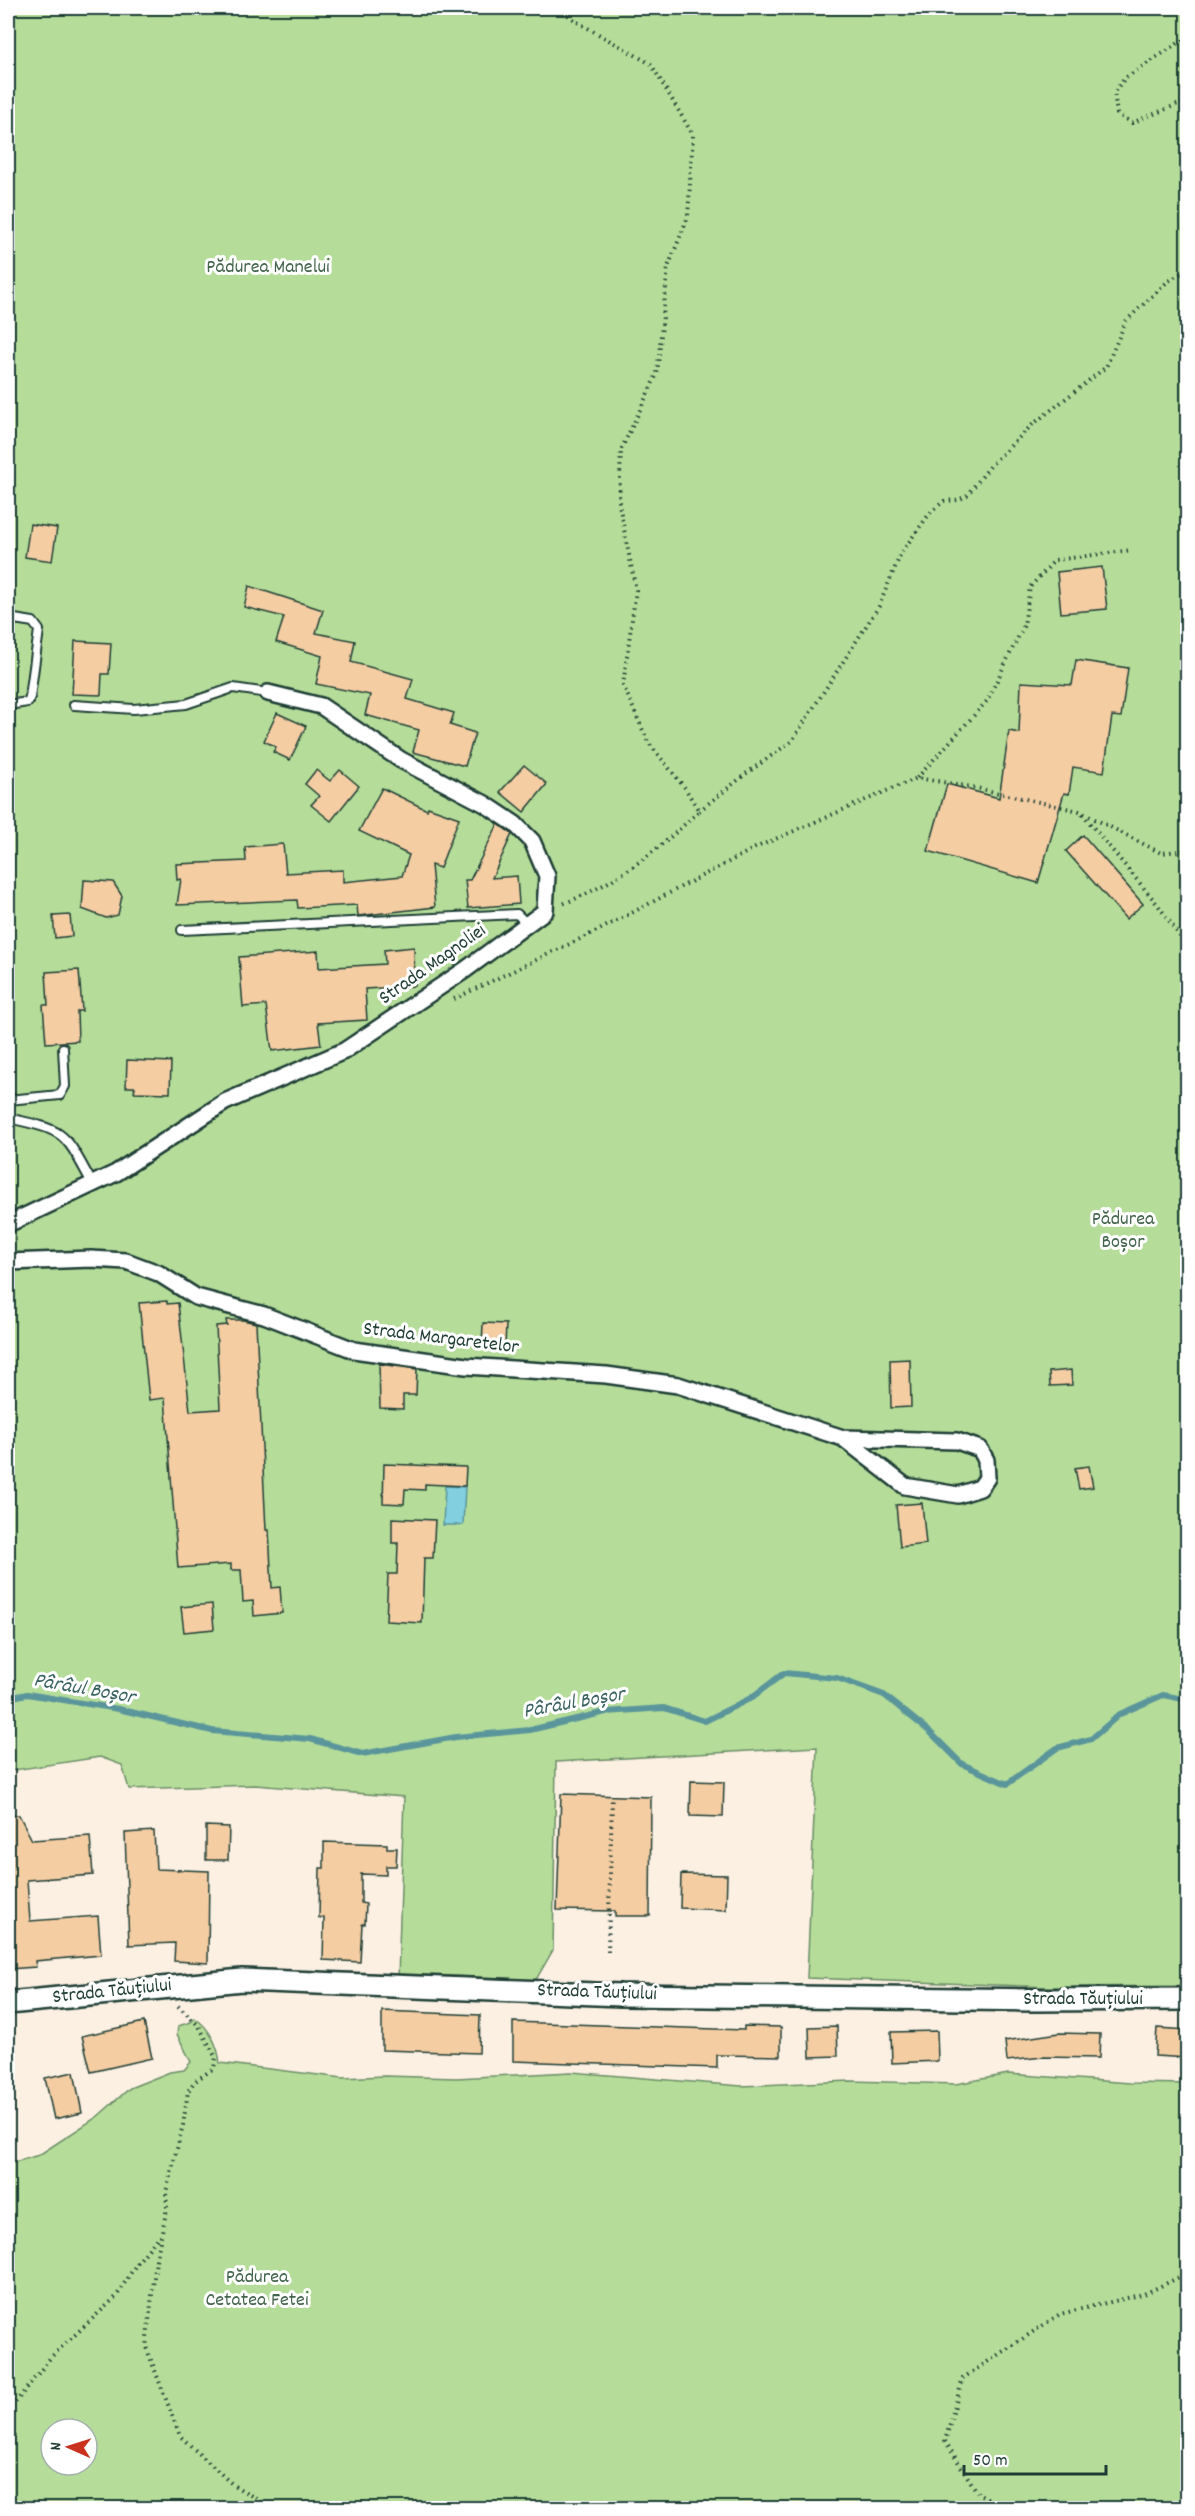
<svg xmlns="http://www.w3.org/2000/svg" width="1195" height="2516" font-family="Dekko,sans-serif">
	<style>
		.green { fill: #b5dd99; stroke: #6a8d66; stroke-width: 1.5; fill-rule: evenodd }
		.water { fill: #81cfdf; stroke: #5a959b; stroke-width: 1.5 }
		.lines { fill: none; stroke-linecap: round; stroke-linejoin: round }
		.stream { stroke: #5a959b; stroke-width: 6 }
		.building { fill: #f4cda3; stroke: #1f3d34; stroke-width: 1.5 }
		.service-casing { stroke: #1f3d34; stroke-width: 12 }
		.minor-casing { stroke: #1f3d34; stroke-width: 20 }
		.secondary-casing { stroke: #1f3d34; stroke-width: 26 }
		.path { stroke: #1f3d34; stroke-width: 4; stroke-dasharray: 1.5 4.5; stroke-linecap: butt }
		.service { stroke: #fff; stroke-width: 8 }
		.minor { stroke: #fff; stroke-width: 15 }
		.secondary { stroke: #fff; stroke-width: 21 }
		.labels { text-anchor: middle; dominant-baseline: central; stroke-width: 6; stroke-linejoin: round; paint-order: stroke }
		.park-label { font-size: 20px; fill: #44654d; stroke: #fff }
		.street-label { font-size: 20px; fill: #1f3d34; stroke: #fff }
		.water-label { font-size: 21px; font-style: italic; fill: #38625f; stroke: #fff }
	</style>
	<rect width="100%" height="100%" fill="#fcf0e3"/>
	<filter id="ink" filterUnits="userSpaceOnUse"><feTurbulence type="fractalNoise" baseFrequency=".0167" numOctaves="2"/><feDisplacementMap in="SourceGraphic" scale="12" xChannelSelector="R" yChannelSelector="G"/><feConvolveMatrix kernelMatrix="1 2 1 2 8 2 1 2 1" color-interpolation-filters="sRGB"/></filter>
	<g filter="url(#ink)">
		<g class="green">
			<polygon points="8,8 1187,8 1187,1986 1052,1987 807,1978 817,1747 556,1762 553,1950 534,1983 398,1979 404,1797 255,1785 129,1789 122,1765 100,1757 8,1771"/>
			<path d="M195,2018C210,2028 218,2046 220,2063L343,2078L384,2076L457,2078L571,2072L741,2086L851,2081L956,2084L1008,2074L1130,2083L1187,2084V2508H8V2164L39,2155L97,2117L130,2088L170,2072L184,2070L191,2062L177,2034L178,2026L191,2022ZM51,2429H87V2465H51Z"/>
		</g>
		<polygon class="water" points="445,1486 465,1487 463,1525 443,1525"/>
		<g class="lines">
			<polyline class="stream" points="8,1698 27,1694 118,1709 212,1731 310,1739 362,1754 456,1737 530,1730 606,1712 664,1708 705,1721 751,1698 784,1673 837,1678 884,1695 930,1732 962,1764 1007,1784 1057,1748 1091,1739 1120,1714 1163,1695 1188,1700"/>
		</g>
		<g class="building">
			<polygon points="30,524 57,528 52,561 25,557"/>
			<polygon points="1102,567 1107,609 1061,613 1057,572"/>
			<polygon points="249,586 323,610 316,633 355,641 351,662 413,679 407,699 454,713 450,725 475,733 465,766 413,752 419,730 365,715 370,695 316,684 322,656 276,642 284,617 244,607"/>
			<polygon points="75,641 111,643 109,674 102,674 101,695 72,694"/>
			<polygon points="1076,660 1128,668 1121,717 1112,716 1104,772 1073,767 1069,794 1064,793 1038,883 928,851 947,784 999,798 1009,731 1019,733 1021,682 1072,685"/>
			<polygon points="277,713 306,726 290,760 273,752 276,747 264,741"/>
			<polygon points="524,765 547,784 524,812 500,792"/>
			<polygon points="316,770 330,781 340,770 359,786 331,821 311,805 319,796 305,784"/>
			<polygon points="382,788 427,810 428,807 459,818 440,868 431,865 435,907 358,916 357,905 298,908 297,900 177,905 181,879 177,880 176,864 246,861 245,847 283,844 286,873 343,870 343,882 402,876 409,855 359,831"/>
			<polygon points="498,824 512,834 492,878 517,876 519,904 468,908 465,880 470,880"/>
			<polygon points="1083,835 1143,904 1126,919 1066,851"/>
			<polygon points="84,880 113,882 122,896 118,915 106,918 82,909"/>
			<polygon points="70,915 72,936 55,938 53,916"/>
			<polygon points="414,947 415,986 365,989 367,1020 318,1023 321,1045 272,1051 266,1005 243,1007 239,957 318,951 319,968 385,964 384,950"/>
			<polygon points="79,970 82,1011 77,1011 78,1041 46,1043 43,1005 48,1005 46,972"/>
			<polygon points="127,1060 171,1062 170,1093 134,1092 135,1087 126,1087"/>
			<polygon points="167,1301 167,1304 178,1303 190,1411 220,1409 216,1326 227,1325 226,1320 243,1320 256,1323 266,1530 269,1530 272,1588 280,1587 282,1613 254,1616 253,1601 243,1602 241,1570 231,1570 231,1564 178,1568 165,1398 149,1400 139,1303"/>
			<polygon points="483,1323 506,1324 505,1347 482,1346"/>
			<polygon points="910,1359 911,1407 891,1408 890,1360"/>
			<polygon points="379,1364 417,1369 416,1395 403,1395 403,1409 380,1408"/>
			<polygon points="1071,1370 1072,1385 1050,1386 1049,1372"/>
			<polygon points="384,1464 466,1467 465,1486 425,1484 425,1490 405,1489 404,1504 383,1503"/>
			<polygon points="1089,1466 1093,1487 1079,1489 1075,1468"/>
			<polygon points="922,1503 926,1544 900,1547 896,1505"/>
			<polygon points="392,1518 435,1520 433,1558 424,1558 422,1623 386,1621 388,1574 397,1574 398,1543 392,1543"/>
			<polygon points="212,1604 214,1629 184,1632 181,1607"/>
			<polygon points="691,1781 724,1782 723,1817 690,1816"/>
			<polygon points="561,1794 651,1797 650,1916 615,1916 615,1911 557,1910"/>
			<polygon points="8,1815 19,1815 32,1840 90,1836 93,1875 27,1880 30,1921 98,1916 101,1955 35,1961 36,1967 8,1969"/>
			<polygon points="206,1826 229,1827 228,1860 206,1860"/>
			<polygon points="154,1831 156,1869 209,1871 208,1963 174,1961 175,1943 129,1945 125,1833"/>
			<polygon points="324,1842 387,1844 387,1848 397,1848 396,1866 386,1866 386,1875 361,1874 361,1903 366,1904 365,1924 362,1924 360,1962 323,1960 324,1918 319,1918 320,1868 324,1868"/>
			<polygon points="681,1874 727,1875 726,1910 680,1908"/>
			<polygon points="382,2011 480,2015 479,2053 382,2050"/>
			<polygon points="144,2022 152,2058 91,2072 82,2036"/>
			<polygon points="513,2022 744,2030 744,2026 781,2027 781,2056 717,2055 717,2068 513,2061"/>
			<polygon points="837,2026 838,2056 810,2057 809,2027"/>
			<polygon points="1157,2028 1188,2030 1188,2058 1155,2056"/>
			<polygon points="937,2031 938,2061 892,2063 891,2032"/>
			<polygon points="1059,2033 1100,2034 1099,2058 1043,2057 1007,2061 1005,2041"/>
			<polygon points="74,2072 82,2113 54,2119 45,2078"/>
		</g>
		<g class="lines">
			<g class="service-casing">
				<g id="service">
					<polyline points="8,618 33,622 39,630 30,697 28,702 8,705"/>
					<polyline points="74,705 134,709 186,704 233,688 268,693"/>
					<polyline points="182,930 517,914 527,924"/>
					<polyline points="8,1100 60,1095 65,1086 63,1048"/>
					<path d="M8,1118C68,1131 64,1132 93,1185"/>
				</g>
			</g>
			<g class="minor-casing">
				<g id="minor">
					<polyline points="8,1224 116,1173 225,1102 344,1051 465,970 545,911 547,876 532,841 515,824 485,804 401,760 321,706 268,693"/>
					<polyline points="8,1262 91,1259 126,1261 158,1273 196,1297 264,1315 354,1350 466,1366 606,1375 678,1385 843,1438 957,1441 980,1449 986,1460 987,1478 980,1488 958,1495 905,1486 843,1438"/>
				</g>
			</g>
			<g class="secondary-casing">
				<polyline id="secondary" points="8,2003 242,1980 621,1995 1036,2000 1188,1999"/>
			</g>
			<g class="path">
				<path d="M558,8L579,23L651,64L693,135L688,217L668,267L657,374L621,450L619,504L636,590L623,685L648,742L685,788L699,811C655,853 617,883 560,905"/>
				<polyline points="1188,37 1125,78 1114,92 1117,114 1132,123 1188,100"/>
				<polyline points="917,778 987,701 1024,625 1030,587 1055,560 1132,550"/>
				<polyline points="699,811 747,773 792,741 879,606 901,553 930,513 944,501 959,500 967,495 992,464 1032,425 1106,367 1126,321 1167,282 1188,269"/>
				<polyline points="1082,814 1158,905 1188,948"/>
				<polyline points="454,999 601,929 757,847 917,778 972,787 1079,811 1161,853 1188,850"/>
				<polyline points="608,1952 612,1799"/>
				<polyline points="178,2006 199,2026 216,2058 214,2068 194,2082 188,2091 183,2125 166,2192 167,2208 156,2260 146,2347 180,2436 232,2484 271,2508"/>
				<polyline points="8,2412 51,2357 116,2297 137,2263 159,2236"/>
				<polyline points="1010,2508 979,2495 945,2441 963,2378 1060,2314 1144,2294 1188,2273"/>
			</g>
			<use href="#service" class="service"/>
			<use href="#minor" class="minor"/>
			<use href="#secondary" class="secondary"/>
		</g>
	</g>
	<g class="labels">
		<g class="park-label">
			<text x="268" y="268">Pădurea Manelui</text>
			<text x="1123" y="1220">Pădurea<tspan x="1123" dy="23">Boșor</tspan></text>
			<text x="257" y="2278">Pădurea<tspan x="257" dy="23">Cetatea Fetei</tspan></text>
		</g>
		<g class="street-label">
			<text transform="translate(433 965) rotate(-35)">Strada Magnoliei</text>
			<text transform="translate(441 1339) rotate(7)">Strada Margaretelor</text>
			<text transform="translate(112 1992) rotate(-6)">Strada Tăuțiului</text>
			<text transform="translate(597 1993) rotate(2)">Strada Tăuțiului</text>
			<text x="1083" y="2000">Strada Tăuțiului</text>
		</g>
		<g class="water-label">
			<text transform="translate(84 1690) rotate(10)">Pârâul Boșor</text>
			<text transform="translate(574 1704) rotate(-10)">Pârâul Boșor</text>
		</g>
	</g>
	<rect width="1195" height="2516" fill="none" stroke="#fff" stroke-width="30"/>
	<rect x="15" y="15" width="1165" height="2486" fill="none" stroke="#1f3d34" stroke-width="2" filter="url(#ink)"/>
	<g transform="translate(69 2447) rotate(273)"><circle r="28" fill="#ffffff" stroke="#a5b1ae" stroke-width="1.5"/>
	<path d="M0-4.5L10 22L0 15L-10 22Z" fill="#c8321e"/>
	<text y="-9" font-size="16" font-weight="bold" text-anchor="middle" fill="#1f3d34">N</text>
	</g>
	<path d="M964 2465v9h142v-9" fill="none" stroke="#1f3d34" stroke-width="3"/>
	<text x="973" y="2465" font-size="18" fill="#1f3d34" stroke="#ffffff" stroke-width="4.5" paint-order="stroke">50 m</text>
</svg>
